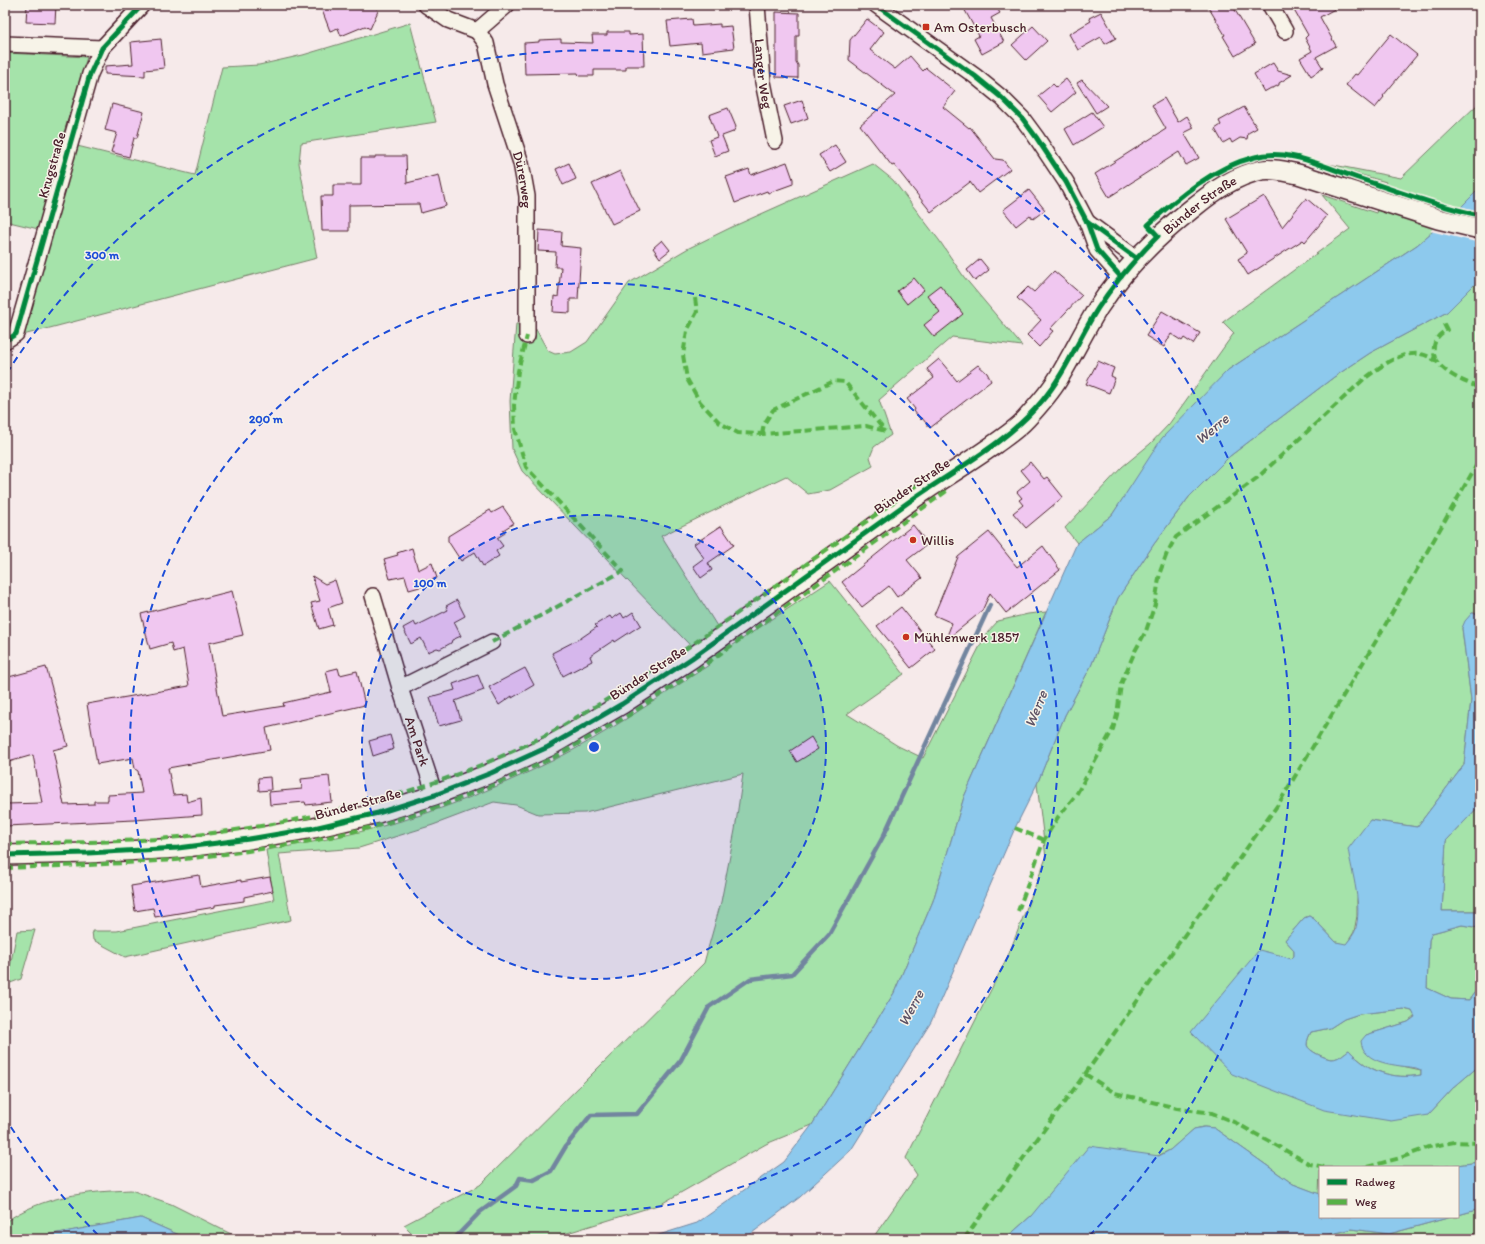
<svg xmlns="http://www.w3.org/2000/svg" width="1485" height="1244" font-family="Itim,sans-serif">
	<style>
		.green { fill: #a5e3aa; stroke: #78816a }
		.water { fill: #8dc9ed; stroke: #72859f; fill-rule: evenodd }
		.pier { fill: #f6eaea }
		.lines { fill: none; stroke-linecap: round; stroke-linejoin: round }
		.stream { stroke: #72859f; stroke-width: 4.5 }
		.building { fill: #f0c7f0; stroke: #4a1f2b }
		.minor-casing { stroke: #4a1f2b; stroke-width: 18 }
		.major-casing { stroke: #4a1f2b; stroke-width: 22 }
		.minor { stroke: #f7f3e8; stroke-width: 15 }
		.major { stroke: #f7f3e8; stroke-width: 19 }
		.quiet { stroke: #57b146; stroke-width: 4; stroke-dasharray: 8 4; stroke-linecap: butt }
		.cycleway-casing { stroke: #f7f3e8; stroke-width: 8 }
		.cycleway { stroke: #00873e; stroke-width: 5 }
		.ring { fill: none; stroke: #1d4ed8; stroke-width: 2; stroke-dasharray: 7 5 }
		.poi-dot { fill: #c8321e; stroke: #f7f3e8; stroke-width: 1.5 }
		.labels { text-anchor: middle; dominant-baseline: central; stroke-width: 3; stroke-linejoin: round; paint-order: stroke }
		.poi-label { font-size: 14px; fill: #4a1f2b; stroke: #f7f3e8; text-anchor: start }
		.street-label { font-size: 14px; fill: #4a1f2b; stroke: #f7f3e8 }
		.water-label { font-size: 15px; font-style: italic; fill: #5e5265; stroke: #f7f3e8 }
		.centre { fill: #1d4ed8; stroke: #f7f3e8; stroke-width: 2 }
		.ring-label { font-size: 12px; text-anchor: middle; font-weight: bold; fill: #1d4ed8; stroke: #f7f3e8; stroke-width: 3; stroke-linejoin: round; paint-order: stroke }
	</style>
	<rect width="100%" height="100%" fill="#f6eaea"/>
	<filter id="ink" filterUnits="userSpaceOnUse"><feTurbulence type="fractalNoise" baseFrequency=".025" numOctaves="2"/><feDisplacementMap in="SourceGraphic" scale="8" xChannelSelector="R" yChannelSelector="G"/><feConvolveMatrix kernelMatrix="1 2 1 2 8 2 1 2 1" color-interpolation-filters="sRGB"/></filter>
	<g filter="url(#ink)">
		<g class="green">
			<polygon points="410,23 436,122 301,143 299,163 317,258 23,335 51,232 5,221 5,53 87,57 61,142 195,175 222,67 259,65 303,55"/>
			<polygon points="1480,102 1480,188 1460,208 1417,245 1228,370 1131,487 1112,515 1077,543 1065,528 1122,467 1150,444 1169,424 1234,333 1223,322 1350,229 1322,195 1376,213 1386,182 1313,161 1401,178"/>
			<path d="M873,164L893,180L939,240L964,277L1022,346L952,337L879,400L891,435L874,447L870,457L873,466L830,490L808,494L786,476L661,536L730,647L830,581L904,674L847,714L898,746L923,758L986,634L998,621L1028,614L1046,612L964,797L933,901L894,993L812,1125L766,1144L661,1204L548,1239H470L464,1237L450,1239H418L404,1225L480,1185L704,963L721,902L735,830L743,774L585,813L538,814L516,805L494,802L433,825L359,848L279,854L291,920L125,957L93,940L92,931H117L274,900L266,850C304,844 341,837 379,827C439,812 498,787 554,760C608,733 658,698 709,665L522,471L512,449L510,401L516,324H533L548,351L555,354L571,352L587,342L629,283L687,249L732,227Z"/>
			<polygon points="1480,279 1480,614 1472,613 1462,628 1471,700 1464,765 1417,827 1370,820 1357,900 1357,916 1354,932 1346,945 1336,942 1314,919 1309,916 1304,918 1285,940 1294,950 1294,956 1291,959 1279,955 1191,1032 1428,1115 1453,1088 1480,1065 1480,1162 1441,1167 1320,1167 1319,1194 1293,1184 1214,1128 1204,1127 1194,1129 1170,1150 1031,1216 1005,1239 872,1239 917,1175 906,1158 1008,956 1046,858 1037,784 1065,715 1091,666 1118,598 1154,544 1189,497 1230,456 1334,377 1370,353 1447,312"/>
			<polygon points="1480,805 1480,911 1442,911 1446,841"/>
			<polygon points="1462,925 1480,928 1480,985 1469,1000 1451,999 1427,988 1429,940 1432,933"/>
			<polygon points="35,930 21,979 5,985 5,969 10,967 17,931"/>
			<path d="M1404,1009L1412,1011L1415,1016L1408,1022L1366,1035L1379,1061L1421,1070V1075C1394,1080 1368,1072 1349,1050C1344,1053 1339,1059 1332,1059C1326,1059 1308,1051 1307,1045C1307,1040 1309,1036 1311,1032L1330,1028L1344,1019L1359,1014Z"/>
			<path d="M131,1190L171,1204L241,1239H188L141,1218L48,1235L44,1239H5V1222C44,1195 86,1192 131,1190Z"/>
			<polygon points="1480,1209 1480,1239 1312,1239 1352,1229 1389,1234 1451,1217 1458,1217 1458,1215"/>
		</g>
		<g class="water">
			<polygon points="1480,188 1480,279 1447,312 1370,353 1334,377 1230,456 1189,497 1154,544 1118,598 1091,666 1065,715 1037,784 1015,828 931,1022 851,1150 800,1197 744,1239 646,1239 697,1223 784,1162 812,1125 894,993 933,901 964,797 1077,543 1112,515 1162,438 1228,370 1417,245 1460,208"/>
			<path d="M1472,613L1480,614V805L1446,841L1442,911H1480V928L1462,925L1432,933L1429,940L1427,988L1451,999L1469,1000L1480,985V1065L1453,1088L1428,1115L1391,1121L1324,1110L1232,1074L1191,1032L1259,950L1279,955L1291,959L1294,956V950L1285,940L1304,918L1309,916L1314,919L1336,942L1346,944C1349,940 1353,936 1355,931C1363,907 1352,873 1348,849L1370,820L1417,827L1464,765L1471,700L1462,628L1465,621ZM1404,1009L1412,1011L1415,1017L1408,1022L1366,1035L1361,1041C1363,1065 1398,1065 1416,1068L1421,1070V1075C1393,1080 1368,1072 1349,1050C1344,1053 1339,1059 1332,1059C1326,1059 1308,1051 1307,1045C1307,1040 1309,1036 1311,1032L1330,1028L1344,1019L1359,1014Z"/>
			<polygon points="1204,1127 1214,1128 1293,1184 1320,1194 1320,1217 1451,1217 1389,1234 1352,1229 1312,1239 1005,1239 1031,1216 1089,1146 1159,1156 1170,1150 1194,1129"/>
			<polygon points="1480,1162 1480,1209 1458,1215 1458,1167 1441,1167"/>
			<polygon points="141,1218 188,1239 44,1239 47,1235"/>
		</g>
		<polygon class="pier" points="1459,206 1480,211 1480,243 1430,231"/>
		<g class="lines">
			<polyline class="stream" points="454,1239 480,1212 516,1186 520,1178 534,1180 551,1171 566,1146 591,1115 637,1114 681,1060 709,1007 750,979 792,974 829,934 884,835 990,605"/>
		</g>
		<g class="building">
			<polygon points="27,5 56,5 55,23 26,22"/>
			<polygon points="320,5 375,5 378,11 370,29 365,26 341,36 338,28 330,31"/>
			<polygon points="962,5 995,5 1000,13 991,18 1004,42 982,54 974,39 979,36"/>
			<polygon points="1207,5 1232,5 1255,44 1235,56 1223,36 1225,35"/>
			<polygon points="1291,5 1342,5 1320,17 1336,46 1316,57 1323,68 1311,76 1300,58 1312,51 1305,38 1308,35"/>
			<polygon points="776,12 799,13 799,36 796,36 796,62 798,65 798,78 776,77"/>
			<polygon points="1101,12 1116,38 1105,44 1101,37 1078,50 1069,34 1091,21 1089,18"/>
			<polygon points="692,19 693,26 720,24 720,27 731,26 734,48 702,52 701,43 670,46 667,21"/>
			<polygon points="867,19 884,32 870,50 895,69 910,56 923,71 926,68 955,91 943,107 969,128 970,127 995,159 1003,160 1010,169 978,193 970,182 931,212 894,165 892,166 860,125 895,95 849,60 850,40"/>
			<polygon points="1033,26 1047,41 1026,60 1012,45"/>
			<polygon points="607,32 629,32 629,35 643,34 644,66 626,66 626,70 594,70 594,76 579,76 578,73 525,74 524,43 539,42 539,40 561,39 561,42 593,43 592,35 607,35"/>
			<polygon points="1391,34 1417,55 1383,96 1384,97 1375,108 1346,85 1355,74 1357,75"/>
			<polygon points="161,39 164,68 145,70 145,76 105,74 105,66 133,64 131,42"/>
			<polygon points="1273,63 1278,71 1292,75 1279,83 1279,85 1273,88 1271,88 1264,92 1254,74"/>
			<polygon points="1066,79 1076,92 1052,112 1038,96 1053,84 1056,87"/>
			<polygon points="1082,80 1107,106 1096,113 1077,83"/>
			<polygon points="1164,98 1178,122 1187,116 1194,128 1184,133 1199,158 1186,165 1179,152 1109,197 1095,174 1166,129 1152,105"/>
			<polygon points="802,100 808,118 791,124 784,106"/>
			<polygon points="112,104 144,112 137,138 134,138 129,157 111,152 117,133 105,130"/>
			<polygon points="1244,107 1257,128 1248,133 1247,139 1240,138 1232,143 1230,139 1223,143 1215,129 1221,125 1219,121"/>
			<polygon points="728,108 736,127 733,132 722,136 728,151 715,156 709,140 717,137 709,115"/>
			<polygon points="1092,112 1103,127 1074,145 1065,129"/>
			<polygon points="835,145 846,162 830,172 819,155"/>
			<polygon points="375,156 406,156 407,183 439,175 446,206 421,213 419,204 349,205 349,231 322,231 321,196 333,196 333,185 361,185 361,158 375,158"/>
			<polygon points="787,162 793,179 793,184 768,193 767,191 735,203 726,177 749,169 751,175"/>
			<polygon points="569,163 576,179 563,185 556,169"/>
			<polygon points="620,171 640,211 612,224 592,184"/>
			<polygon points="1029,190 1045,210 1033,219 1030,215 1016,226 1003,210"/>
			<polygon points="1264,196 1282,227 1306,198 1327,216 1305,242 1303,240 1248,275 1238,259 1247,253 1226,219"/>
			<polygon points="539,230 562,232 561,246 581,248 578,299 570,299 570,313 553,312 554,296 558,297 561,267 555,267 556,252 538,251"/>
			<polygon points="662,240 670,250 660,258 653,248"/>
			<polygon points="980,259 989,270 975,281 967,270"/>
			<polygon points="1054,271 1082,295 1050,329 1053,331 1039,347 1027,335 1041,320 1017,298 1028,287 1034,292"/>
			<polygon points="914,278 924,290 907,304 897,291"/>
			<polygon points="940,285 963,314 934,337 924,325 940,312 927,295"/>
			<polygon points="1162,311 1200,333 1193,344 1184,338 1182,341 1171,334 1164,347 1146,336"/>
			<polygon points="939,359 957,381 978,365 987,373 991,381 930,428 922,418 921,420 914,411 915,409 907,399 934,378 927,369"/>
			<polygon points="1098,361 1114,368 1111,376 1115,378 1109,393 1086,384"/>
			<polygon points="1030,462 1044,479 1047,477 1063,497 1026,528 1013,513 1023,505 1019,500 1022,498 1017,492 1030,481 1021,470"/>
			<polygon points="503,507 514,523 503,530 505,533 497,538 503,546 496,551 499,556 483,566 475,552 461,561 448,541 448,536 490,510 492,513"/>
			<polygon points="913,525 928,544 907,560 922,578 897,597 889,586 862,607 842,582"/>
			<polygon points="721,526 734,545 708,563 712,570 701,578 693,566 704,558 694,544"/>
			<polygon points="989,532 1017,567 1043,546 1060,570 1006,613 990,593 982,611 945,641 952,623 934,615 958,557"/>
			<polygon points="412,548 418,570 432,563 437,578 426,581 427,585 409,590 405,576 390,579 384,559 398,555 397,553"/>
			<polygon points="312,576 325,584 335,580 342,603 328,608 333,625 319,629 311,603 320,601"/>
			<polygon points="232,591 243,635 209,643 222,716 284,706 283,703 331,692 326,671 338,668 340,675 357,671 365,705 266,728 270,750 168,768 173,795 186,794 187,802 201,798 202,815 134,820 6,826 6,804 42,803 33,755 5,763 5,678 46,667 68,746 53,750 64,805 94,804 94,801 108,801 108,795 142,793 138,771 135,769 133,758 97,764 87,704 189,686 183,649 173,652 171,643 150,649 141,614"/>
			<polygon points="457,600 465,616 454,622 461,636 452,640 451,643 440,649 437,648 428,652 421,638 411,644 403,628 414,622 416,626 448,610 446,606"/>
			<polygon points="901,607 935,649 911,668 877,626"/>
			<polygon points="633,612 641,625 615,642 614,640 590,656 592,661 563,676 552,653 581,638 597,627 595,625 610,616 612,619 621,613 624,618"/>
			<polygon points="525,668 534,685 512,698 512,696 499,705 489,687"/>
			<polygon points="478,675 484,690 455,701 461,720 439,726 430,697 455,690 453,684"/>
			<polygon points="390,735 394,749 373,756 369,741"/>
			<polygon points="811,737 818,749 797,762 790,751"/>
			<polygon points="329,776 332,802 306,805 305,802 270,805 269,792 302,789 301,779"/>
			<polygon points="270,777 271,790 259,791 258,778"/>
			<polygon points="199,875 201,887 241,880 241,882 270,877 273,891 244,897 244,901 215,905 215,907 155,917 153,908 135,911 131,886"/>
		</g>
		<g class="lines">
			<g class="minor-casing">
				<g id="minor">
					<polyline points="426,5 448,20 477,31"/>
					<path id="s1" d="M757,5L763,82L775,141"/>
					<polyline points="876,5 975,76 1002,98 1022,118 1036,137 1066,182 1087,222 1097,250 1121,277"/>
					<polyline points="1270,5 1285,31"/>
					<path id="s2" d="M477,31L486,43L495,84L521,163L527,196V336"/>
					<polyline points="477,31 507,5"/>
					<polyline points="5,44 102,48"/>
					<polyline points="1087,222 1136,258"/>
					<polyline points="5,341 16,334 90,74 102,48 142,5"/>
					<path id="s3" d="M373,596L400,688L435,795"/>
					<polyline points="400,688 492,642"/>
				</g>
			</g>
			<g class="major-casing">
				<g id="major">
					<path id="s4" d="M5,855L88,853L178,848L249,839L314,828L378,813L435,795L491,773L548,747L622,704L692,658L910,501C938,481 967,464 995,444C1006,436 1017,429 1026,419C1037,407 1049,394 1058,379C1072,356 1084,331 1098,308C1124,268 1157,236 1194,207C1214,191 1236,175 1262,170C1274,168 1287,172 1298,174L1438,219L1480,229"/>
				</g>
			</g>
			<use href="#minor" class="minor"/>
			<use href="#major" class="major"/>
			<g class="quiet">
				<polyline points="695,298 697,312 687,331 683,355 687,379 700,402 720,423 738,433 762,434 866,426 885,431"/>
				<path d="M1436,361C1431,348 1434,336 1447,330L1442,320"/>
				<polyline points="762,434 764,424 773,410 834,381 845,382 885,431"/>
				<polyline points="492,642 623,571 526,467 515,429 514,405 518,371 527,336"/>
				<polyline points="1015,828 1044,840"/>
				<path d="M5,844C63,842 121,843 179,837C304,824 430,794 542,737C556,730 569,722 582,714C640,681 695,643 749,605C809,562 869,520 928,477"/>
				<polyline points="5,868 88,865 176,860 248,851 317,840 380,825 441,806 496,784 553,758 629,715 699,669 948,490"/>
				<path d="M1018,911L1044,840L1058,817L1076,795L1113,729L1117,715L1121,684L1135,651L1146,631L1155,604L1160,572L1167,553L1176,537L1257,478L1364,379C1384,364 1411,342 1436,361C1439,363 1441,367 1444,369C1454,378 1468,383 1480,388"/>
				<polyline points="1085,1074 1115,1093 1177,1108 1212,1113 1236,1123 1310,1164 1324,1167"/>
				<polyline points="1367,1167 1400,1158 1429,1147 1454,1142 1480,1143"/>
				<polyline points="964,1239 1085,1074 1279,803 1376,641 1480,459"/>
			</g>
			<g class="cycleway-casing">
				<g id="cycleway">
					<polyline points="876,5 975,76 1002,98 1022,118 1036,137 1066,182 1087,222 1097,250 1121,277"/>
					<polyline points="1087,222 1136,258"/>
					<polyline points="5,341 16,334 90,74 102,48 142,5"/>
					<path d="M5,855L88,853L178,848L249,839L314,828L378,813L435,795L491,773L548,747L622,704L692,658L910,501C955,469 1006,444 1042,401C1065,374 1079,338 1098,308C1115,282 1136,258 1158,236L1148,225C1178,197 1214,167 1255,157C1287,148 1322,166 1352,176C1394,190 1436,206 1480,215"/>
				</g>
			</g>
			<use href="#cycleway" class="cycleway"/>
		</g>
	</g>
	<circle cx="594" cy="747" r="232" fill="#1d4ed8" fill-opacity=".12"/>
	<g class="ring">
		<circle cx="594" cy="747" r="232"/>
		<circle cx="594" cy="747" r="464"/>
		<path d="M98 1235A696 696 0 0 1 7 1121M7 373A696 696 0 1 1 1090 1235"/>
	</g>
	<g class="poi-dot">
		<rect x="922" y="23" width="8" height="8" rx="2"/>
		<circle cx="913" cy="540" r="4"/>
		<circle cx="906" cy="637" r="4"/>
	</g>
	<g class="labels">
		<g class="poi-label">
			<text x="934" y="27">Am Osterbusch</text>
			<text x="921" y="540">Willis</text>
			<text x="914" y="637">Mühlenwerk 1857</text>
		</g>
		<g class="street-label">
			<text stroke="none"><textPath href="#s1" startOffset="69">Langer Weg</textPath></text>
			<text transform="translate(52 165) rotate(-74)">Krugstraße</text>
			<text stroke="none"><textPath href="#s2" startOffset="157">Dürerweg</textPath></text>
			<text stroke="none"><textPath href="#s4" startOffset="1418">Bünder Straße</textPath></text>
			<text transform="translate(912 486) rotate(-34)">Bünder Straße</text>
			<text transform="translate(648 673) rotate(-33)">Bünder Straße</text>
			<text stroke="none"><textPath href="#s3" startOffset="152">Am Park</textPath></text>
			<text transform="translate(358 804) rotate(-15)">Bünder Straße</text>
		</g>
		<g class="water-label">
			<text transform="translate(1212 429) rotate(-40)">Werre</text>
			<text transform="translate(1036 709) rotate(-68)">Werre</text>
			<text transform="translate(911 1008) rotate(-62)">Werre</text>
		</g>
	</g>
	<circle cx="594" cy="747" r="6" class="centre"/>
	<g class="ring-label">
		<text x="102" y="259">300 m</text>
		<text x="266" y="423">200 m</text>
		<text x="430" y="587">100 m</text>
	</g>
	<rect width="1485" height="1244" fill="none" stroke="#f7f3e8" stroke-width="20"/>
	<rect x="10" y="10" width="1465" height="1224" fill="none" stroke="#4a1f2b" stroke-width="1.5" filter="url(#ink)"/>
	<rect x="1319" y="1166" width="140" height="52" fill="#f7f3e8" stroke="#b29e9c"/>
	<rect x="1327" y="1179" width="20" height="6" fill="#00873e" stroke="#b29e9c"/>
	<text x="1355" y="1186" font-size="12" fill="#4a1f2b">Radweg</text>
	<rect x="1327" y="1199" width="20" height="6" fill="#57b146" stroke="#b29e9c"/>
	<text x="1355" y="1206" font-size="12" fill="#4a1f2b">Weg</text>
</svg>
